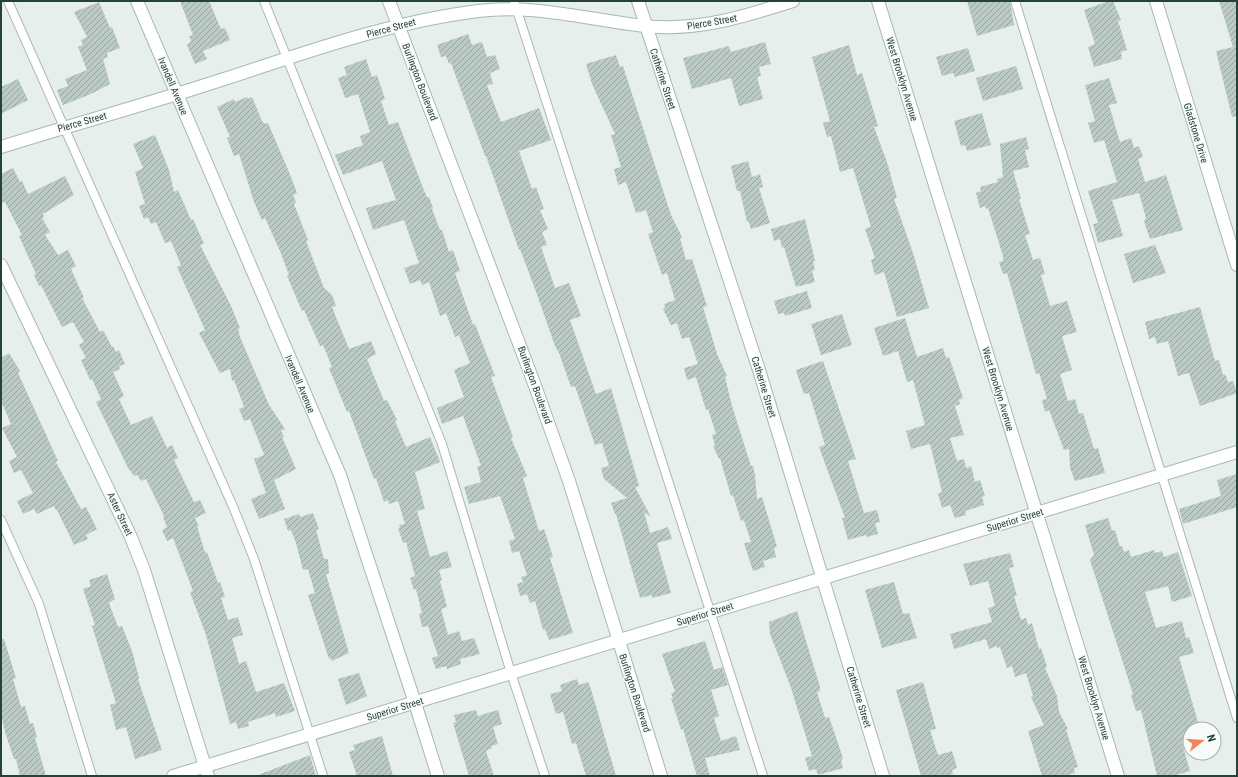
<svg xmlns="http://www.w3.org/2000/svg" width="1238" height="777" font-family="'Roboto Condensed',sans-serif">
	<style>
		.building { fill: url(#building-hatch) }
		.lines { fill: none; stroke-linecap: round; stroke-linejoin: round }
		.service-casing { stroke: #a8b8b2; stroke-width: 10 }
		.minor-casing { stroke: #a8b8b2; stroke-width: 14 }
		.service { stroke: #fff; stroke-width: 8 }
		.minor { stroke: #fff; stroke-width: 12 }
		.labels { text-anchor: middle; dominant-baseline: central; stroke-width: 3; stroke-linejoin: round; paint-order: stroke }
		.street-label { font-size: 10px; fill: #24423a; stroke: #f7fbf9 }
	</style>
	<defs>
		<pattern id="building-hatch" width="6" height="6" patternUnits="userSpaceOnUse"><rect width="6" height="6" fill="#bbcac4"/><path d="M-1 1l2-2M0 6l6-6M5 7l2-2" fill="none" stroke="#98a6a0"/></pattern>
	</defs>
	<rect width="100%" height="100%" fill="#e6efeb"/>
	<g class="building">
		<polygon points="180,1 209,1 221,29 225,28 230,40 203,51 207,59 195,64 187,45 191,41 189,36 193,35"/>
		<polygon points="967,1 1010,1 1014,25 977,36"/>
		<polygon points="1109,1 1113,1 1121,20 1118,21 1127,50 1121,52 1122,59 1094,67 1088,47 1095,44 1084,10"/>
		<polygon points="1219,1 1237,1 1237,116 1232,117 1216,51 1233,47"/>
		<polygon points="99,2 110,28 112,27 120,48 107,53 108,57 103,59 110,84 91,94 63,105 57,90 68,86 65,79 87,70 78,47 83,45 81,40 87,37 74,12"/>
		<polygon points="468,34 472,45 482,42 487,57 495,55 500,69 490,73 493,84 487,85 501,122 539,108 551,140 519,151 532,189 536,187 544,209 540,210 548,229 542,232 547,245 541,247 555,288 569,283 581,316 570,320 596,394 611,388 639,486 635,487 651,517 644,512 650,533 668,527 672,539 657,543 671,593 652,598 652,595 640,598 616,514 615,514 611,503 627,498 604,479 601,468 609,466 602,443 595,445 575,386 571,387 559,353 555,346 535,289 520,249 519,250 486,156 485,156 451,63 449,64 446,56 441,57 437,45"/>
		<polygon points="765,42 771,64 759,67 761,76 757,77 763,99 739,106 731,78 692,89 683,58 729,46 731,52"/>
		<polygon points="849,45 857,75 862,73 878,126 874,127 887,162 897,198 894,199 913,253 929,308 897,317 884,272 875,275 871,260 875,258 865,229 871,227 853,168 840,172 831,136 827,137 823,123 830,121 812,57"/>
		<polygon points="968,48 975,71 955,77 953,73 942,76 936,57"/>
		<polygon points="616,55 620,67 623,66 671,215 682,237 680,238 686,260 692,259 707,306 703,307 717,354 727,376 725,377 732,406 751,466 753,466 755,475 757,499 762,497 777,547 774,548 776,557 763,561 765,567 753,571 744,543 751,542 744,520 741,521 733,495 731,496 720,458 719,459 713,446 715,445 712,435 716,434 708,409 706,410 696,377 687,380 684,368 698,364 689,337 682,339 677,323 671,325 663,309 665,308 664,304 675,300 667,273 662,275 648,234 653,232 646,210 636,213 626,182 618,185 614,169 621,167 611,135 615,134 592,84 586,64"/>
		<polygon points="366,59 372,77 377,75 385,99 381,101 389,125 398,122 423,188 427,197 429,197 433,208 432,209 440,230 442,230 449,252 453,250 460,271 455,273 473,325 475,324 495,376 491,377 513,437 511,438 527,476 523,478 539,531 544,529 553,557 550,558 573,633 549,640 545,629 543,630 535,601 530,603 527,594 520,596 517,584 523,582 521,577 527,575 519,551 512,553 509,541 515,539 500,496 469,504 464,487 481,482 477,466 481,466 463,416 442,424 437,408 464,397 454,370 470,363 459,335 455,337 446,313 440,316 429,282 422,285 420,280 410,284 404,268 419,263 404,220 373,230 366,208 396,200 382,161 343,175 335,155 363,145 360,136 370,132 358,94 345,98 338,78 347,75 344,67"/>
		<polygon points="1016,66 1023,89 983,101 976,78"/>
		<polygon points="1109,78 1117,103 1109,105 1120,142 1131,138 1134,148 1139,146 1143,157 1138,159 1145,182 1166,175 1183,230 1150,239 1144,221 1146,218 1139,193 1112,200 1123,236 1098,243 1093,224 1098,223 1088,191 1117,182 1104,140 1094,143 1088,123 1095,121 1085,85"/>
		<polygon points="18,79 28,100 1,114 1,87"/>
		<polygon points="247,97 248,99 252,97 262,121 265,124 268,123 289,172 297,193 293,195 296,202 294,204 308,240 306,241 324,288 332,295 336,306 332,307 349,349 371,341 376,354 367,359 384,401 387,400 397,420 395,421 406,447 430,437 440,462 415,472 425,509 417,511 430,557 447,551 452,567 439,570 442,580 440,581 447,607 441,609 448,635 459,631 462,641 474,638 480,654 460,659 461,664 447,669 446,666 436,669 432,658 438,656 428,626 422,627 419,614 422,613 416,589 414,590 410,578 415,576 406,542 403,543 398,528 400,528 399,525 405,524 398,501 389,504 388,500 384,502 376,478 374,479 349,411 347,412 329,368 332,367 323,345 320,346 304,310 302,311 287,276 289,275 280,251 265,218 262,220 254,202 239,154 234,156 227,138 230,137 217,107 234,99 235,102"/>
		<polygon points="982,113 991,145 967,151 965,145 961,146 954,121"/>
		<polygon points="155,135 169,170 174,192 178,190 191,220 193,219 204,244 200,245 231,306 240,328 238,329 240,337 269,405 285,429 281,431 284,437 282,437 296,469 274,480 285,509 259,519 251,499 266,493 254,459 264,455 265,457 250,419 244,421 239,409 244,407 234,380 232,381 230,369 220,373 199,333 205,330 177,267 181,265 171,241 165,243 156,222 151,224 148,217 144,219 139,206 145,204 135,172 143,168 133,144"/>
		<polygon points="1026,137 1029,149 1025,150 1029,167 1013,171 1021,199 1019,199 1030,234 1025,235 1033,260 1040,258 1045,274 1041,275 1050,306 1067,301 1077,332 1062,336 1072,370 1060,374 1068,401 1075,399 1079,414 1083,413 1094,449 1098,448 1105,473 1075,481 1070,468 1069,449 1064,450 1049,410 1045,412 1042,400 1047,399 1039,373 1036,374 1007,273 1003,274 999,262 1003,261 1003,256 988,208 986,209 985,206 980,208 976,193 981,191 980,187 998,182 997,179 1003,177 1000,144"/>
		<polygon points="748,161 752,177 760,174 763,187 759,188 770,223 751,229 749,222 747,222 740,191 737,191 731,166"/>
		<polygon points="13,168 20,182 22,181 28,194 65,176 74,195 43,214 44,217 42,218 50,232 45,235 58,255 68,250 76,266 71,269 84,298 82,298 100,332 103,330 112,347 113,346 116,352 119,350 125,364 119,366 120,369 113,372 124,396 119,399 131,425 152,416 167,448 172,445 178,458 174,460 194,502 200,500 206,513 195,518 199,526 197,526 205,553 207,552 218,583 220,582 225,597 221,598 228,620 238,617 243,635 232,638 239,664 246,661 256,692 284,683 295,711 276,717 275,713 248,722 249,726 238,729 236,722 230,724 206,635 190,592 193,591 173,538 167,541 162,530 167,527 163,517 164,516 146,479 141,481 137,475 134,476 130,470 129,470 96,402 101,399 92,379 90,380 81,360 86,358 79,345 84,342 73,322 62,327 41,285 39,286 34,275 36,274 19,236 22,235 5,202 1,203 1,174"/>
		<polygon points="805,219 815,261 813,261 815,270 812,271 815,282 796,287 784,247 782,248 780,239 774,241 771,229"/>
		<polygon points="1155,245 1166,273 1133,283 1124,254"/>
		<polygon points="807,291 812,308 785,316 784,313 778,314 774,301"/>
		<polygon points="1200,307 1215,361 1219,360 1223,375 1225,374 1228,382 1233,381 1237,393 1200,406 1189,373 1178,376 1168,341 1157,344 1155,337 1149,339 1145,322"/>
		<polygon points="842,314 852,345 821,355 811,324"/>
		<polygon points="905,318 917,357 943,348 946,358 949,357 963,398 959,400 960,404 955,406 964,435 950,438 957,461 964,459 966,468 971,466 975,482 980,480 985,496 982,497 984,505 965,511 966,515 955,518 950,505 942,508 938,494 942,492 930,444 911,449 906,431 925,425 913,380 907,382 898,351 883,356 874,328"/>
		<polygon points="9,353 20,371 18,373 58,461 56,462 81,509 86,507 97,529 86,535 88,539 74,545 57,510 56,510 54,506 37,514 34,509 23,514 17,501 33,493 21,470 14,473 9,461 17,457 2,428 11,424 1,401 1,358"/>
		<polygon points="823,361 856,459 848,461 864,513 877,510 880,522 875,523 878,534 867,537 866,535 848,540 842,518 845,518 819,447 825,445 809,393 804,394 797,374 796,370"/>
		<polygon points="1237,474 1237,507 1183,524 1179,509 1221,496 1217,480"/>
		<polygon points="313,513 319,529 316,530 324,559 328,559 329,573 326,574 349,653 332,661 331,658 329,659 308,595 315,593 308,569 303,570 296,543 291,530 288,531 284,519 299,514 300,517"/>
		<polygon points="1108,518 1112,531 1115,530 1120,547 1122,546 1124,552 1129,550 1131,557 1154,550 1155,553 1162,551 1164,557 1178,552 1192,596 1172,602 1168,586 1145,592 1156,628 1182,621 1186,638 1189,637 1194,653 1179,657 1200,729 1190,729 1190,740 1182,743 1190,771 1173,776 1157,776 1141,710 1136,711 1131,695 1133,694 1090,560 1094,555 1085,525"/>
		<polygon points="1010,553 1014,567 1009,568 1017,596 1014,596 1021,620 1026,618 1028,625 1032,623 1039,649 1041,648 1047,667 1045,668 1057,696 1059,712 1068,729 1066,730 1078,767 1074,768 1075,773 1064,776 1042,776 1028,731 1044,725 1031,697 1033,696 1026,673 1015,677 1012,666 1007,668 1000,647 997,648 997,646 989,649 986,639 954,649 950,634 992,622 988,608 995,606 988,581 970,586 963,564"/>
		<polygon points="107,574 115,599 109,603 118,627 122,626 132,651 139,678 138,679 162,750 135,759 126,727 116,730 110,705 116,703 92,626 95,625 83,589 91,586 89,580"/>
		<polygon points="894,582 903,614 909,613 917,638 882,648 865,590"/>
		<polygon points="797,611 820,687 820,691 817,692 825,718 829,717 843,758 841,761 843,768 818,775 816,769 809,771 805,758 812,756 790,685 770,634 769,622"/>
		<polygon points="4,639 16,678 13,679 21,707 25,706 30,724 33,723 37,737 35,738 46,776 20,776 16,759 14,759 5,732 1,715 1,640"/>
		<polygon points="705,641 714,670 722,667 728,685 711,690 719,716 714,718 721,741 736,736 740,750 705,758 710,776 697,776 683,729 681,730 671,698 673,698 671,693 675,692 662,654"/>
		<polygon points="359,673 367,696 346,705 338,679"/>
		<polygon points="577,679 579,685 588,682 591,689 616,776 586,776 576,743 572,744 563,712 556,714 550,694 562,691 560,685"/>
		<polygon points="923,682 936,729 930,730 938,755 952,751 957,768 952,770 953,774 946,776 921,776 896,690"/>
		<polygon points="476,710 478,716 498,710 502,724 493,727 498,744 491,746 492,748 486,751 494,776 469,776 453,723 456,722 454,715"/>
		<polygon points="382,736 393,776 357,776 349,752 355,750 353,745"/>
		<polygon points="310,755 316,776 258,776 258,775"/>
	</g>
	<g class="lines">
		<g class="service-casing">
			<g id="service">
				<polyline points="8,1 234,509 254,559 323,776"/>
				<polyline points="264,1 442,444 511,673 545,776"/>
				<polyline points="514,1 763,776"/>
				<polyline points="1015,1 1237,718"/>
				<polyline points="1,520 39,604 92,776"/>
			</g>
		</g>
		<g class="minor-casing">
			<g id="minor">
				<polyline points="137,1 340,475 415,703 438,776"/>
				<polyline points="389,1 534,383 569,481 661,776"/>
				<polyline points="638,1 759,370 883,776"/>
				<polyline points="878,1 1118,776"/>
				<polyline points="1156,1 1237,265"/>
				<path d="M1,147C74,124 148,104 221,80C305,53 389,22 478,11C535,4 589,20 645,26C696,32 746,16 793,1"/>
				<polyline points="1,265 130,535 144,570 208,776"/>
				<polyline points="173,776 1237,452"/>
			</g>
		</g>
		<use href="#service" class="service"/>
		<use href="#minor" class="minor"/>
	</g>
	<g class="labels">
		<g class="street-label">
			<text transform="translate(712 22) rotate(-10)">Pierce Street</text>
			<text transform="translate(391 28) rotate(-15)">Pierce Street</text>
			<text transform="translate(663 79) rotate(72)">Catherine Street</text>
			<text transform="translate(902 79) rotate(73)">West Brooklyn Avenue</text>
			<text transform="translate(420 82) rotate(69)">Burlington Boulevard</text>
			<text transform="translate(173 86) rotate(67)">Ivandell Avenue</text>
			<text transform="translate(82 122) rotate(-16)">Pierce Street</text>
			<text transform="translate(1196 133) rotate(73)">Gladstone Drive</text>
			<text transform="translate(300 384) rotate(67)">Ivandell Avenue</text>
			<text transform="translate(535 385) rotate(70)">Burlington Boulevard</text>
			<text transform="translate(764 387) rotate(73)">Catherine Street</text>
			<text transform="translate(998 389) rotate(73)">West Brooklyn Avenue</text>
			<text transform="translate(120 514) rotate(65)">Aster Street</text>
			<text transform="translate(1015 520) rotate(-17)">Superior Street</text>
			<text transform="translate(705 614) rotate(-17)">Superior Street</text>
			<text transform="translate(635 693) rotate(72)">Burlington Boulevard</text>
			<text transform="translate(859 697) rotate(73)">Catherine Street</text>
			<text transform="translate(1094 698) rotate(73)">West Brooklyn Avenue</text>
			<text transform="translate(395 709) rotate(-17)">Superior Street</text>
		</g>
	</g>
	<rect width="1238" height="777" fill="none" stroke="#24423a" stroke-width="4"/>
	<g transform="translate(1202 741) rotate(73)"><circle r="19" fill="#f7fbf9" stroke="#a3b1ad"/>
	<path d="M0-3L7 15L0 10L-7 15Z" fill="#f4845f"/>
	<text y="-6" font-size="11" font-weight="bold" text-anchor="middle" fill="#24423a">N</text>
	</g>
</svg>
